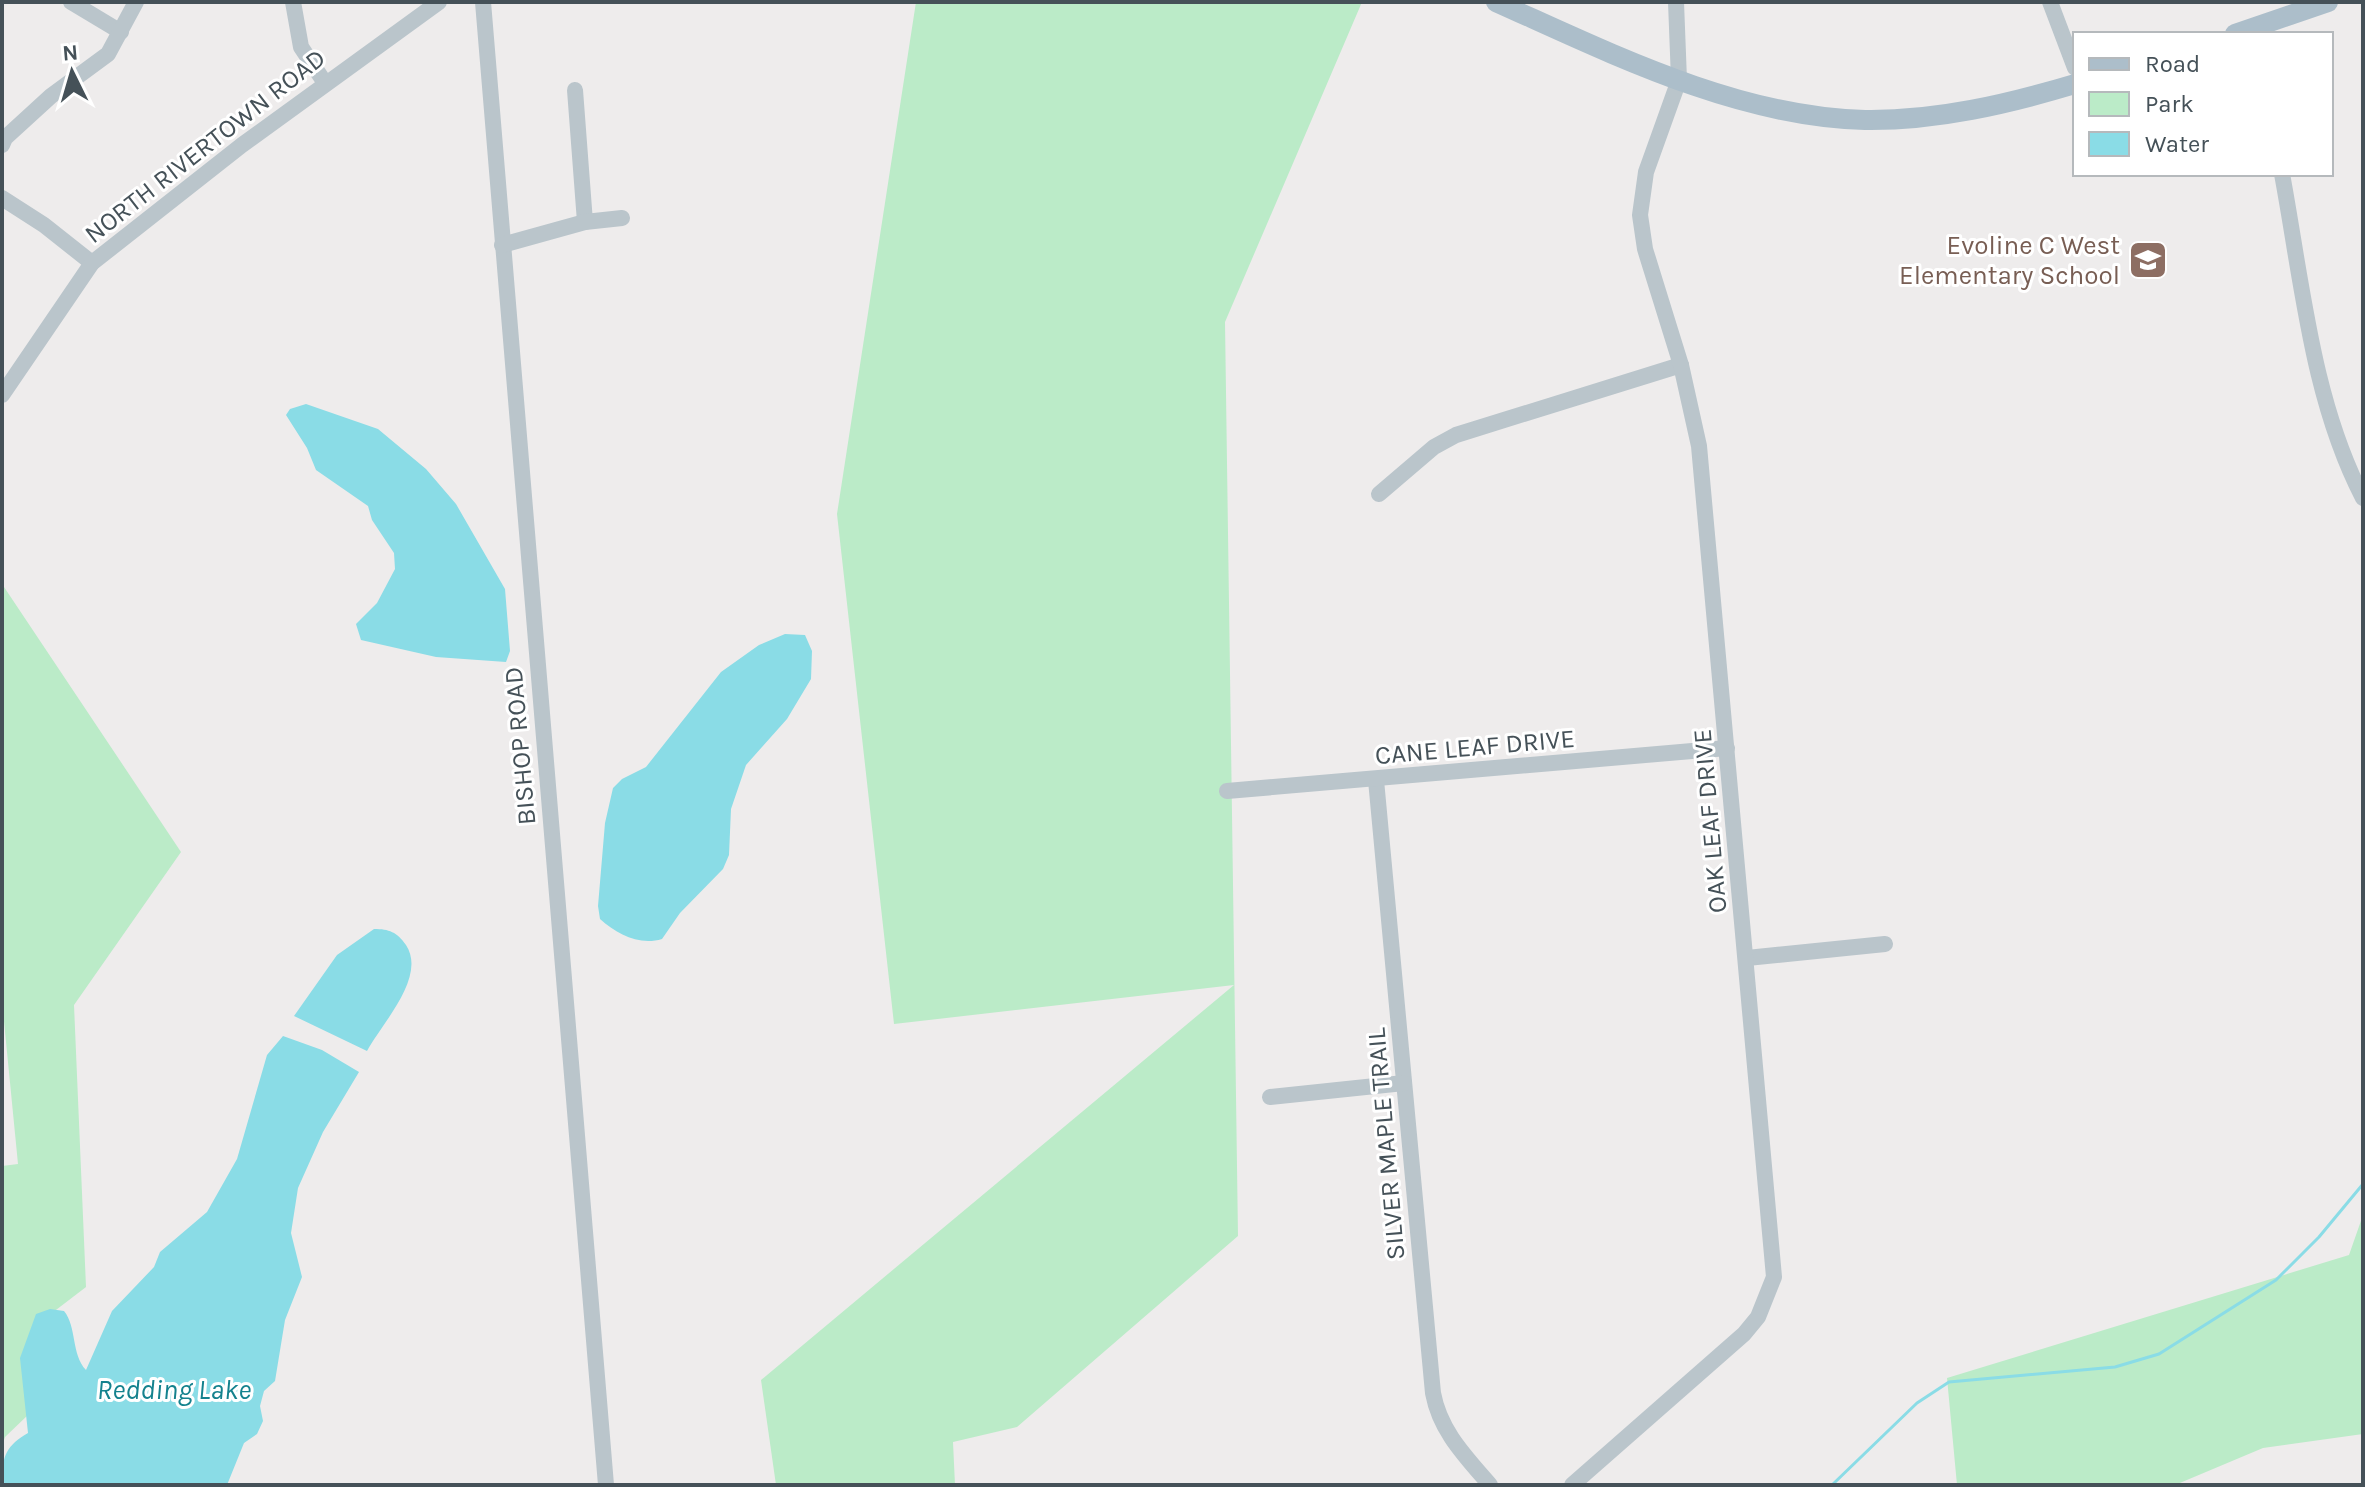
<svg xmlns="http://www.w3.org/2000/svg" width="2365" height="1487" font-family="Karla,sans-serif">
	<style>
		.green { fill: #bbebc8 }
		.water { fill: #8adce6 }
		.lines { fill: none; stroke-linecap: round; stroke-linejoin: round }
		.stream { stroke: #8adce6; stroke-width: 3 }
		.minor { stroke: #bac5cb; stroke-width: 16 }
		.major { stroke: #acbeca; stroke-width: 20 }
		.labels { text-anchor: middle; dominant-baseline: central; stroke-width: 6; stroke-linejoin: round; paint-order: stroke }
		.street-label { font-size: 26px; fill: #455158; stroke: #fff }
		.education-label { font-size: 26px; fill: #785e54; stroke: #fff; text-anchor: end }
		.water-label { font-size: 28px; font-style: italic; fill: #14828e; stroke: #fff }
	</style>
	<rect width="100%" height="100%" fill="#eeecec"/>
	<g class="green">
		<polygon points="916,2 1362,2 1225,322 1238,1236 1017,1427 953,1442 955,1485 776,1485 761,1380 1234,985 894,1024 837,514"/>
		<polygon points="2,584 181,852 74,1005 86,1287 35,1326 29,1414 5,1437 2,1446 2,1166 18,1164 2,1001"/>
		<polygon points="2363,1215 2363,1434 2263,1448 2175,1485 1957,1485 1947,1378 2349,1255"/>
	</g>
	<g class="water">
		<polygon points="306,404 378,429 426,469 456,504 505,589 510,651 506,662 436,657 361,640 356,624 377,603 395,569 394,553 372,520 368,506 316,470 307,448 286,415 290,409"/>
		<path d="M785,634L805,635L812,651L811,679L787,719L746,765L731,809L729,855L723,869L680,913L662,939C639,946 617,934 600,919L598,906L605,823L613,788L622,779L646,767L721,672L759,645Z"/>
		<path d="M374,929C389,929 397,932 406,945C427,977 382,1023 367,1051L294,1016L337,955Z"/>
		<path d="M283,1036L322,1050L359,1072L323,1132L298,1188L291,1233L302,1277L285,1320L275,1381L264,1391L260,1406L263,1421L257,1434L244,1443L227,1485H6L2,1480C2,1456 7,1445 28,1433L20,1358L36,1314L50,1309L64,1311C77,1327 71,1354 86,1370L112,1311L154,1267L160,1252L207,1212L237,1159L267,1055Z"/>
	</g>
	<g class="lines">
		<polyline class="stream" points="1832,1485 1917,1403 1949,1382 2115,1367 2159,1354 2276,1280 2319,1237 2363,1184"/>
		<g class="minor">
			<polyline points="71,2 121,32"/>
			<polyline points="293,2 301,47 325,83"/>
			<polyline points="483,2 606,1485"/>
			<polyline points="2050,2 2075,68"/>
			<polyline points="575,90 585,222"/>
			<polyline points="2,145 5,138 51,96 108,54 136,2"/>
			<path d="M2282,174C2302,281 2312,400 2363,498"/>
			<polyline points="2,198 44,225 92,263"/>
			<polyline points="502,245 585,222 622,218"/>
			<polyline points="2,395 92,263 242,145 439,2"/>
			<polyline points="1379,494 1434,447 1456,435 1681,365"/>
			<path d="M1376,780L1433,1393C1440,1431 1465,1456 1490,1485"/>
			<polyline points="1227,791 1727,748"/>
			<polyline points="1747,958 1885,944"/>
			<polyline points="1270,1097 1404,1083"/>
			<polyline points="1572,1485 1744,1334 1758,1317 1774,1277 1699,446 1681,365 1645,249 1640,215 1646,172 1679,80 1676,2"/>
		</g>
		<g class="major">
			<path d="M1496,2C1610,53 1737,117 1865,120C1936,121 2008,104 2075,84"/>
			<polyline points="2235,34 2328,2"/>
		</g>
	</g>
	<defs>
		<g id="school-square" transform="scale(2)"><rect x="-9" y="-9" width="18" height="18" rx="4" fill="#8d6e63" stroke="#fff"/><path d="M0-5L7-2L0 1L-7-2ZM-4 1L0 2.5L4 1V4Q0 6-4 4Z" fill="#fff"/></g>
	</defs>
	<g fill-rule="evenodd">
		<use href="#school-square" x="2148" y="260"/>
	</g>
	<g class="labels">
		<g class="street-label">
			<text transform="translate(205 146) rotate(-38)">NORTH RIVERTOWN ROAD</text>
			<text transform="translate(520 746) rotate(-95)">BISHOP ROAD</text>
			<text transform="translate(1475 747) rotate(-5)">CANE LEAF DRIVE</text>
			<text transform="translate(1710 821) rotate(-95)">OAK LEAF DRIVE</text>
			<text transform="translate(1386 1144) rotate(-95)">SILVER MAPLE TRAIL</text>
		</g>
		<g class="education-label">
			<text x="2120" y="245">Evoline C West<tspan x="2120" dy="30">Elementary School</tspan></text>
		</g>
		<g class="water-label">
			<text x="174" y="1389">Redding Lake</text>
		</g>
	</g>
	<rect width="2365" height="1487" fill="none" stroke="#455158" stroke-width="8"/>
	<rect x="2073" y="32" width="260" height="144" fill="#ffffff" stroke="#b5b9bc" stroke-width="2"/>
	<rect x="2089" y="58" width="40" height="12" fill="#acbeca" stroke="#b5b9bc" stroke-width="2"/>
	<text x="2145" y="72" font-size="24" fill="#455158">Road</text>
	<rect x="2089" y="92" width="40" height="24" fill="#bbebc8" stroke="#b5b9bc" stroke-width="2"/>
	<text x="2145" y="112" font-size="24" fill="#455158">Park</text>
	<rect x="2089" y="132" width="40" height="24" fill="#8adce6" stroke="#b5b9bc" stroke-width="2"/>
	<text x="2145" y="152" font-size="24" fill="#455158">Water</text>
	<g transform="translate(72 72) rotate(355)" stroke="#ffffff" stroke-width="6" paint-order="stroke">
	<path d="M0-6L14 30L0 20L-14 30Z" fill="#455158"/>
	<text y="-12" font-size="22" font-weight="bold" text-anchor="middle" fill="#455158">N</text>
	</g>
</svg>
